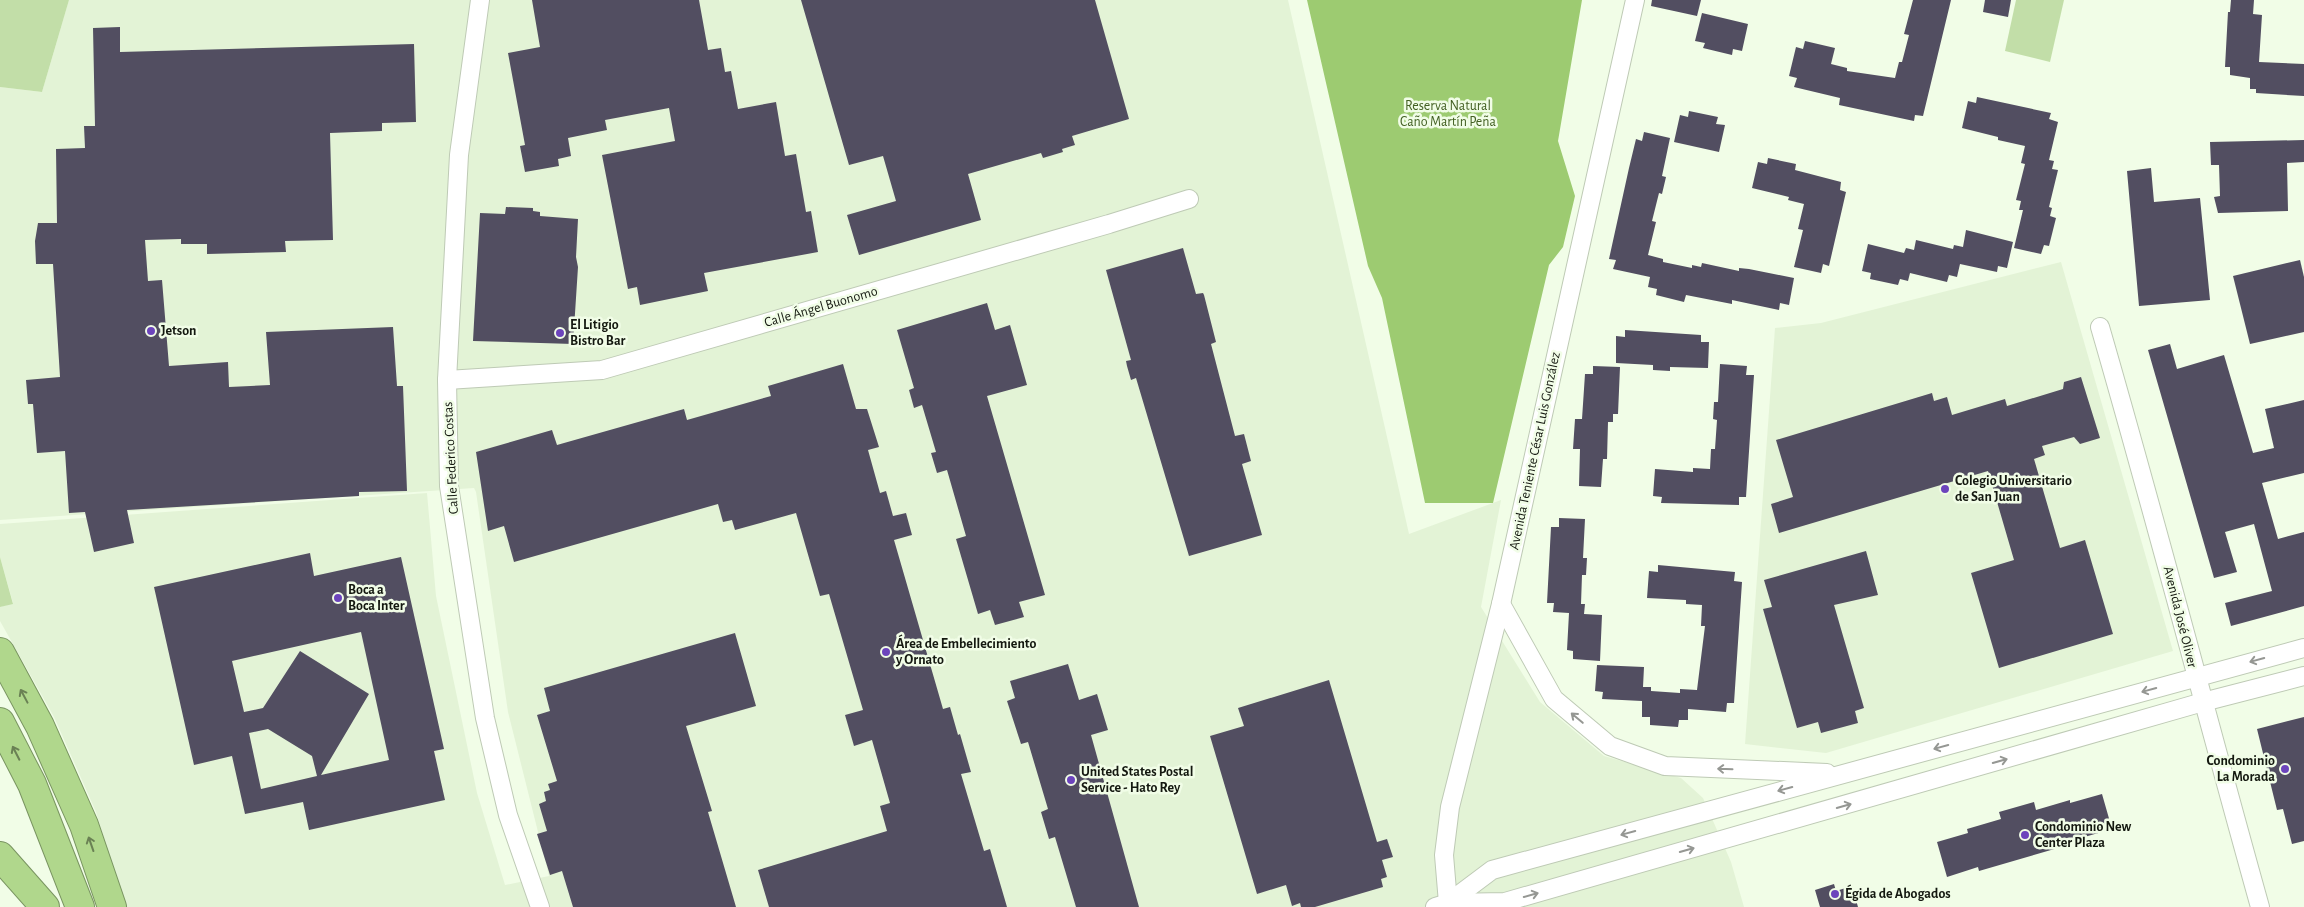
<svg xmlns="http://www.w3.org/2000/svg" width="2304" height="907" font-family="'Alegreya Sans',sans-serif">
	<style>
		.built { fill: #e3f3d6 }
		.green { fill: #c2dea8 }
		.forest { fill: #9dcb71 }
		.building { fill: #524e61; fill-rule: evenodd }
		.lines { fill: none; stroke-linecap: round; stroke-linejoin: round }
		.street-casing { stroke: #becab5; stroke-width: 20 }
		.highway-casing { stroke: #799461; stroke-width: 30 }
		.street { stroke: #fff; stroke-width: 18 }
		.highway { stroke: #b0d78c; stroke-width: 28 }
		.oneway { stroke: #959793 }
		.oneway2 { stroke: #6a8154 }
		.poi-dot { fill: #6c44bc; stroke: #f1fde7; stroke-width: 2 }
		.labels { text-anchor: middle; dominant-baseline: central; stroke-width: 5; stroke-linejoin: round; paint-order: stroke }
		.park-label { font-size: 14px; fill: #436023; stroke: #f1fde7 }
		.street-label { font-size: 14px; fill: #141810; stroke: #f1fde7 }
		.poi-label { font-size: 14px; font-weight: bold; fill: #141810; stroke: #f1fde7; text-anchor: start }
	</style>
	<rect width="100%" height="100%" fill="#f1fde7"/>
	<g class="built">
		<polygon points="69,0 1288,0 1409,534 1501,500 1481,607 1540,702 1604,756 1681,778 1703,798 1731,862 1744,907 124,907 96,812 54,717 0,621 0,607 13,603 0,557 0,524 427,493 436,596 477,793 505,885 549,876 508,712 476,492 474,488 0,520 0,87 42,92"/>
		<polygon points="2061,262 2173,651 1826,753 1745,744 1775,328 1821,323"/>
	</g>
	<g class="green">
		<polygon points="0,0 69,0 42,92 0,87"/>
		<polygon points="2016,0 2064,0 2050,62 2005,51"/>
		<polygon points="0,557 13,604 0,607"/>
	</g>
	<polygon class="forest" points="1307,0 1582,0 1558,141 1575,196 1563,247 1549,265 1493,503 1425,503 1382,298 1368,266"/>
	<g class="building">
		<polygon points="532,0 699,0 708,50 721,48 725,72 731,71 738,109 776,102 785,156 796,154 806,212 811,211 818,252 704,273 708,291 640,305 637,287 628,289 602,155 675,141 669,108 605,120 607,130 568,138 571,156 558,159 559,166 525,172 520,146 525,145 508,53 540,47"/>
		<polygon points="801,0 1095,0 1129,119 1072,136 1075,145 1062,149 1063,152 1043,158 1041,153 968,174 981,220 859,255 847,215 896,201 883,156 849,165"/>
		<polygon points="1652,0 1701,0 1697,16 1651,6"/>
		<polygon points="1913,0 1951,0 1923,116 1915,115 1914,121 1839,105 1840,98 1794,87 1797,78 1789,76 1796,47 1803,49 1805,41 1835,48 1831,64 1847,68 1847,71 1895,78 1899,62 1902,62 1909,35 1904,34"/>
		<polygon points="1985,0 2011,0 2008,17 1983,12"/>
		<polygon points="2231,0 2254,0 2253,14 2262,15 2259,62 2304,64 2304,96 2256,93 2256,89 2250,89 2250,78 2230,75 2230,67 2225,67 2228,12 2230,12"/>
		<polygon points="1702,13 1748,24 1742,51 1733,49 1732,55 1703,48 1705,43 1695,41"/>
		<polygon points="120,27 120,52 414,44 416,122 382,123 382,131 330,133 333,240 285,241 286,252 207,254 207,244 181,244 181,239 145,240 148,281 162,280 169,366 228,362 229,387 270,385 266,332 393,327 397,386 403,386 407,491 359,492 359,496 127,510 134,543 94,552 85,512 69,513 65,451 37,453 33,404 28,404 26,380 60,377 53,264 36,264 35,241 38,223 57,223 56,149 85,148 84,126 95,126 93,28"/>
		<polygon points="1977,97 2051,113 2049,119 2058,122 2049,160 2054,161 2052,169 2058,170 2049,207 2052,208 2050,216 2056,218 2049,246 2044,245 2041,254 2014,248 2023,210 2019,210 2021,201 2016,200 2025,164 2021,163 2025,146 1998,140 1998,137 1962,128 1968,101 1976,103"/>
		<polygon points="1689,111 1718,117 1716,124 1725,125 1719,152 1674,142 1680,115 1688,117"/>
		<polygon points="1644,132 1670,138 1662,176 1666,177 1662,194 1659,193 1652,221 1656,222 1648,255 1663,259 1663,262 1692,268 1692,265 1701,267 1702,263 1739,271 1739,268 1749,269 1794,278 1789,305 1780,303 1779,310 1732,300 1732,304 1686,295 1684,302 1656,295 1657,289 1648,287 1650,277 1613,269 1616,260 1609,259 1629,168 1636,139 1642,141"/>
		<polygon points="2304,140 2304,162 2287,163 2288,211 2218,213 2214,197 2220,196 2219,165 2211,165 2210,142"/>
		<polygon points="1768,158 1796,164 1795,170 1841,182 1840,190 1846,192 1829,266 1823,264 1821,273 1794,267 1803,230 1798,229 1804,204 1788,200 1789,197 1752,188 1758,162 1767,164"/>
		<polygon points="2151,168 2154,202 2200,198 2210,300 2139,306 2127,171"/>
		<polygon points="506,207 533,208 533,211 540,212 540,216 578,219 576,257 578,267 573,344 473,341 480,213 505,214"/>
		<polygon points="1966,230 2013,242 2007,268 1998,266 1997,272 1960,264 1957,277 1949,275 1947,282 1910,273 1908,281 1900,279 1898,285 1870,279 1871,273 1862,271 1868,244 1904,253 1906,248 1914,250 1916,240 1953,249 1954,245 1963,247"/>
		<polygon points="1183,248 1196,294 1203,293 1204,295 1216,342 1211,344 1235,436 1244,434 1251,461 1242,464 1262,535 1189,556 1136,378 1131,380 1127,366 1126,361 1131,360 1106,270"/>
		<polygon points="2300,260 2304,277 2304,332 2250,344 2233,276"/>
		<polygon points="987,303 995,330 1010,325 1027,385 987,396 1045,595 1019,602 1024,617 995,625 990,610 978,614 956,539 966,536 947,470 937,473 931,453 936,452 922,405 914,408 909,390 914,388 897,330"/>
		<polygon points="1625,330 1701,335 1701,342 1709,342 1708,368 1670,367 1670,371 1653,370 1653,365 1616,363 1616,336 1625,337"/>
		<polygon points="2170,344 2177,369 2224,355 2253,453 2274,448 2265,409 2304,400 2304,473 2262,483 2278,539 2304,532 2304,606 2231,626 2225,603 2272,591 2254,524 2225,532 2237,572 2214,578 2148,350"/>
		<polygon points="843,364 856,409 867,409 879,447 868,450 880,493 886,491 893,516 906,513 912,535 894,540 943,709 950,707 958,735 960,734 971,772 961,774 984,851 990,849 1007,907 769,907 758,870 887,831 880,806 890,803 872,740 854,746 845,715 863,710 829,594 820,596 796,513 735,530 732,520 723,522 718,504 514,562 504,526 488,531 476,452 552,430 557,445 684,409 687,420 771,396 768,386"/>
		<polygon points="1720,364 1747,366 1746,375 1754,375 1746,497 1739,497 1739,505 1661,503 1662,497 1653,496 1655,469 1693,472 1693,468 1710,469 1711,449 1715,449 1717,420 1713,419 1714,402 1718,402"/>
		<polygon points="1593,366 1620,367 1618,414 1613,414 1613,422 1608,422 1607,459 1603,459 1601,487 1579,486 1580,449 1573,449 1575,419 1582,419 1585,374 1593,374"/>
		<polygon points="2081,377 2100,438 2080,444 2074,437 2042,446 2045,455 2034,459 2060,548 2085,540 2113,634 1999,668 1971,573 2014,560 1988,471 1779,533 1771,504 1793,497 1776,440 1932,393 1934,401 1947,397 1952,415 2005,399 2007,406 2063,389 2064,382"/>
		<polygon points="1559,518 1585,519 1583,558 1587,558 1586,575 1582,575 1581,604 1585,604 1584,614 1602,615 1600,661 1573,659 1573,651 1567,650 1569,613 1553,612 1554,603 1547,603 1551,527 1559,527"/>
		<polygon points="1866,551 1878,595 1834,605 1864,708 1855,711 1858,723 1821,733 1818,722 1797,728 1763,609 1772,607 1764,580"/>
		<path d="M310,553L314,576L401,557L444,749L434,751L445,800L309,830L303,802L245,814L232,756L194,765L154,587ZM361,632L389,760L321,775L369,694L300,651L263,708L244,712L232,661ZM268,729L312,756L317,776L261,789L249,733Z"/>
		<polygon points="1658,565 1735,572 1734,581 1742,582 1734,703 1727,703 1726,712 1688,709 1688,720 1679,720 1678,727 1650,725 1650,717 1642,717 1642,701 1602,699 1603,692 1595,691 1597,665 1644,667 1643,687 1651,687 1651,691 1680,693 1680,689 1697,690 1705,626 1701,626 1702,605 1686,604 1686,600 1647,598 1649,571 1658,572"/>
		<polygon points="735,633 756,706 686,726 712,811 708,812 736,907 573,907 562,871 550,875 537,834 547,831 539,804 546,801 544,792 550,790 548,784 557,781 537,715 550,711 544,688"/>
		<polygon points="1068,664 1079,700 1097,694 1108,730 1091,735 1139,907 1076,907 1055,837 1049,839 1041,812 1048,809 1028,742 1021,744 1007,701 1015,698 1010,681"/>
		<polygon points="1329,680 1377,842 1387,839 1393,857 1382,860 1387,877 1381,879 1383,887 1315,907 1301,907 1300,903 1292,906 1286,885 1257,894 1210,736 1244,726 1238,708"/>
		<polygon points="2304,717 2304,841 2292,844 2283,809 2277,810 2257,729"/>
		<polygon points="2102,794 2112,829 2081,838 2082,841 1979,871 1978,867 1947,877 1937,842 1968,833 1967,829 2001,819 1999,812 2034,802 2036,810 2070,800 2070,803"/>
		<polygon points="1834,884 1836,891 1852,886 1858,907 1820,907 1815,890"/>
	</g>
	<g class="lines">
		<g class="street-casing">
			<g id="street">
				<polyline points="480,0 459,155 447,380 449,486 485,718 508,815 540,907"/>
				<path d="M2100,327C2156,520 2206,714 2260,907"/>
				<polyline points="447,380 602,370 1109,224 1189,199"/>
				<polyline points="1501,604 1554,699 1610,746 1665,766 1827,773"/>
				<polyline points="1448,903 1444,855 1450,807 1501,604 1635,0"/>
				<polyline points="1448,903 1492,870 2304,648"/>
				<polyline points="1435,907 1448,903 1505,902 2203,702 2304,676"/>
			</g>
		</g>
		<g class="highway-casing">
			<g id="highway">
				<polyline points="0,652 40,726 84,825 112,907"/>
				<polyline points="0,722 32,784 80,907"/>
				<polyline points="0,856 45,907"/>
			</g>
		</g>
		<use href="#street" class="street"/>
		<use href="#highway" class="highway"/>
	</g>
	<defs><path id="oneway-shaft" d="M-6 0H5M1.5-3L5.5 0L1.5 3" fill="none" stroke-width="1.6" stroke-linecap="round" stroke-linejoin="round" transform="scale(1.25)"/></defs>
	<g class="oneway">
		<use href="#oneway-shaft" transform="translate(2257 660) rotate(165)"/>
		<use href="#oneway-shaft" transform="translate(2149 690) rotate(165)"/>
		<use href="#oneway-shaft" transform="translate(1577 718) rotate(-140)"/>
		<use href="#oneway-shaft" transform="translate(1941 747) rotate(165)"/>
		<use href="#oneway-shaft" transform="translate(2000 761) rotate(-16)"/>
		<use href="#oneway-shaft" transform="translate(1725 769) rotate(-178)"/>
		<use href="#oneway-shaft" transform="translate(1785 789) rotate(165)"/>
		<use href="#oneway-shaft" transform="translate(1844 806) rotate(-16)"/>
		<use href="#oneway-shaft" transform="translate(1628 833) rotate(165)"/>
		<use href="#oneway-shaft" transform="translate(1687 850) rotate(-16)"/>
		<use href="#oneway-shaft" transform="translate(1531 895) rotate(-16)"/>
	</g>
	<g class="oneway2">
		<use href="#oneway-shaft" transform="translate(24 696) rotate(-118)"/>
		<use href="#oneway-shaft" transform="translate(16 753) rotate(-117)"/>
		<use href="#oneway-shaft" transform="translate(91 844) rotate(-109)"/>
	</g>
	<g class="poi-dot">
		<circle cx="151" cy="331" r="5"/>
		<circle cx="560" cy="333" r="5"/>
		<circle cx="1945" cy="489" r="5"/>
		<circle cx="338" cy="598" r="5"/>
		<circle cx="886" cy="652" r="5"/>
		<circle cx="2285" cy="769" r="5"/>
		<circle cx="1071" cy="780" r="5"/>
		<circle cx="2025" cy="835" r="5"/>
		<circle cx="1835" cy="894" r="5"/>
	</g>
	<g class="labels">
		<g class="park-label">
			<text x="1448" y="106">Reserva Natural<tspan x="1448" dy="16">Caño Martín Peña</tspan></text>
		</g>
		<g class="street-label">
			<text transform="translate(821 307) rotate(-16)">Calle Ángel Buonomo</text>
			<text transform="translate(1535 451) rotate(-78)">Avenida Teniente César Luis González</text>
			<text transform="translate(451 458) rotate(-93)">Calle Federico Costas</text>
			<text transform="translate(2180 617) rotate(76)">Avenida José Oliver</text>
		</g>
		<g class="poi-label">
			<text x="570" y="325">El Litigio<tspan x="570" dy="16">Bistro Bar</tspan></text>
			<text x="161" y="331">Jetson</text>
			<text x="1955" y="481">Colegio Universitario<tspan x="1955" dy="16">de San Juan</tspan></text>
			<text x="348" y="590">Boca a<tspan x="348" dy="16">Boca Inter</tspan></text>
			<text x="896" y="644">Área de Embellecimiento<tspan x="896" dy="16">y Ornato</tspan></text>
			<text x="2275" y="761" text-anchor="end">Condominio<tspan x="2275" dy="16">La Morada</tspan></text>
			<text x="1081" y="772">United States Postal<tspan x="1081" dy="16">Service - Hato Rey</tspan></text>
			<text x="2035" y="827">Condominio New<tspan x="2035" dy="16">Center Plaza</tspan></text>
			<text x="1845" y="894">Égida de Abogados</text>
		</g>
	</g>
</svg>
